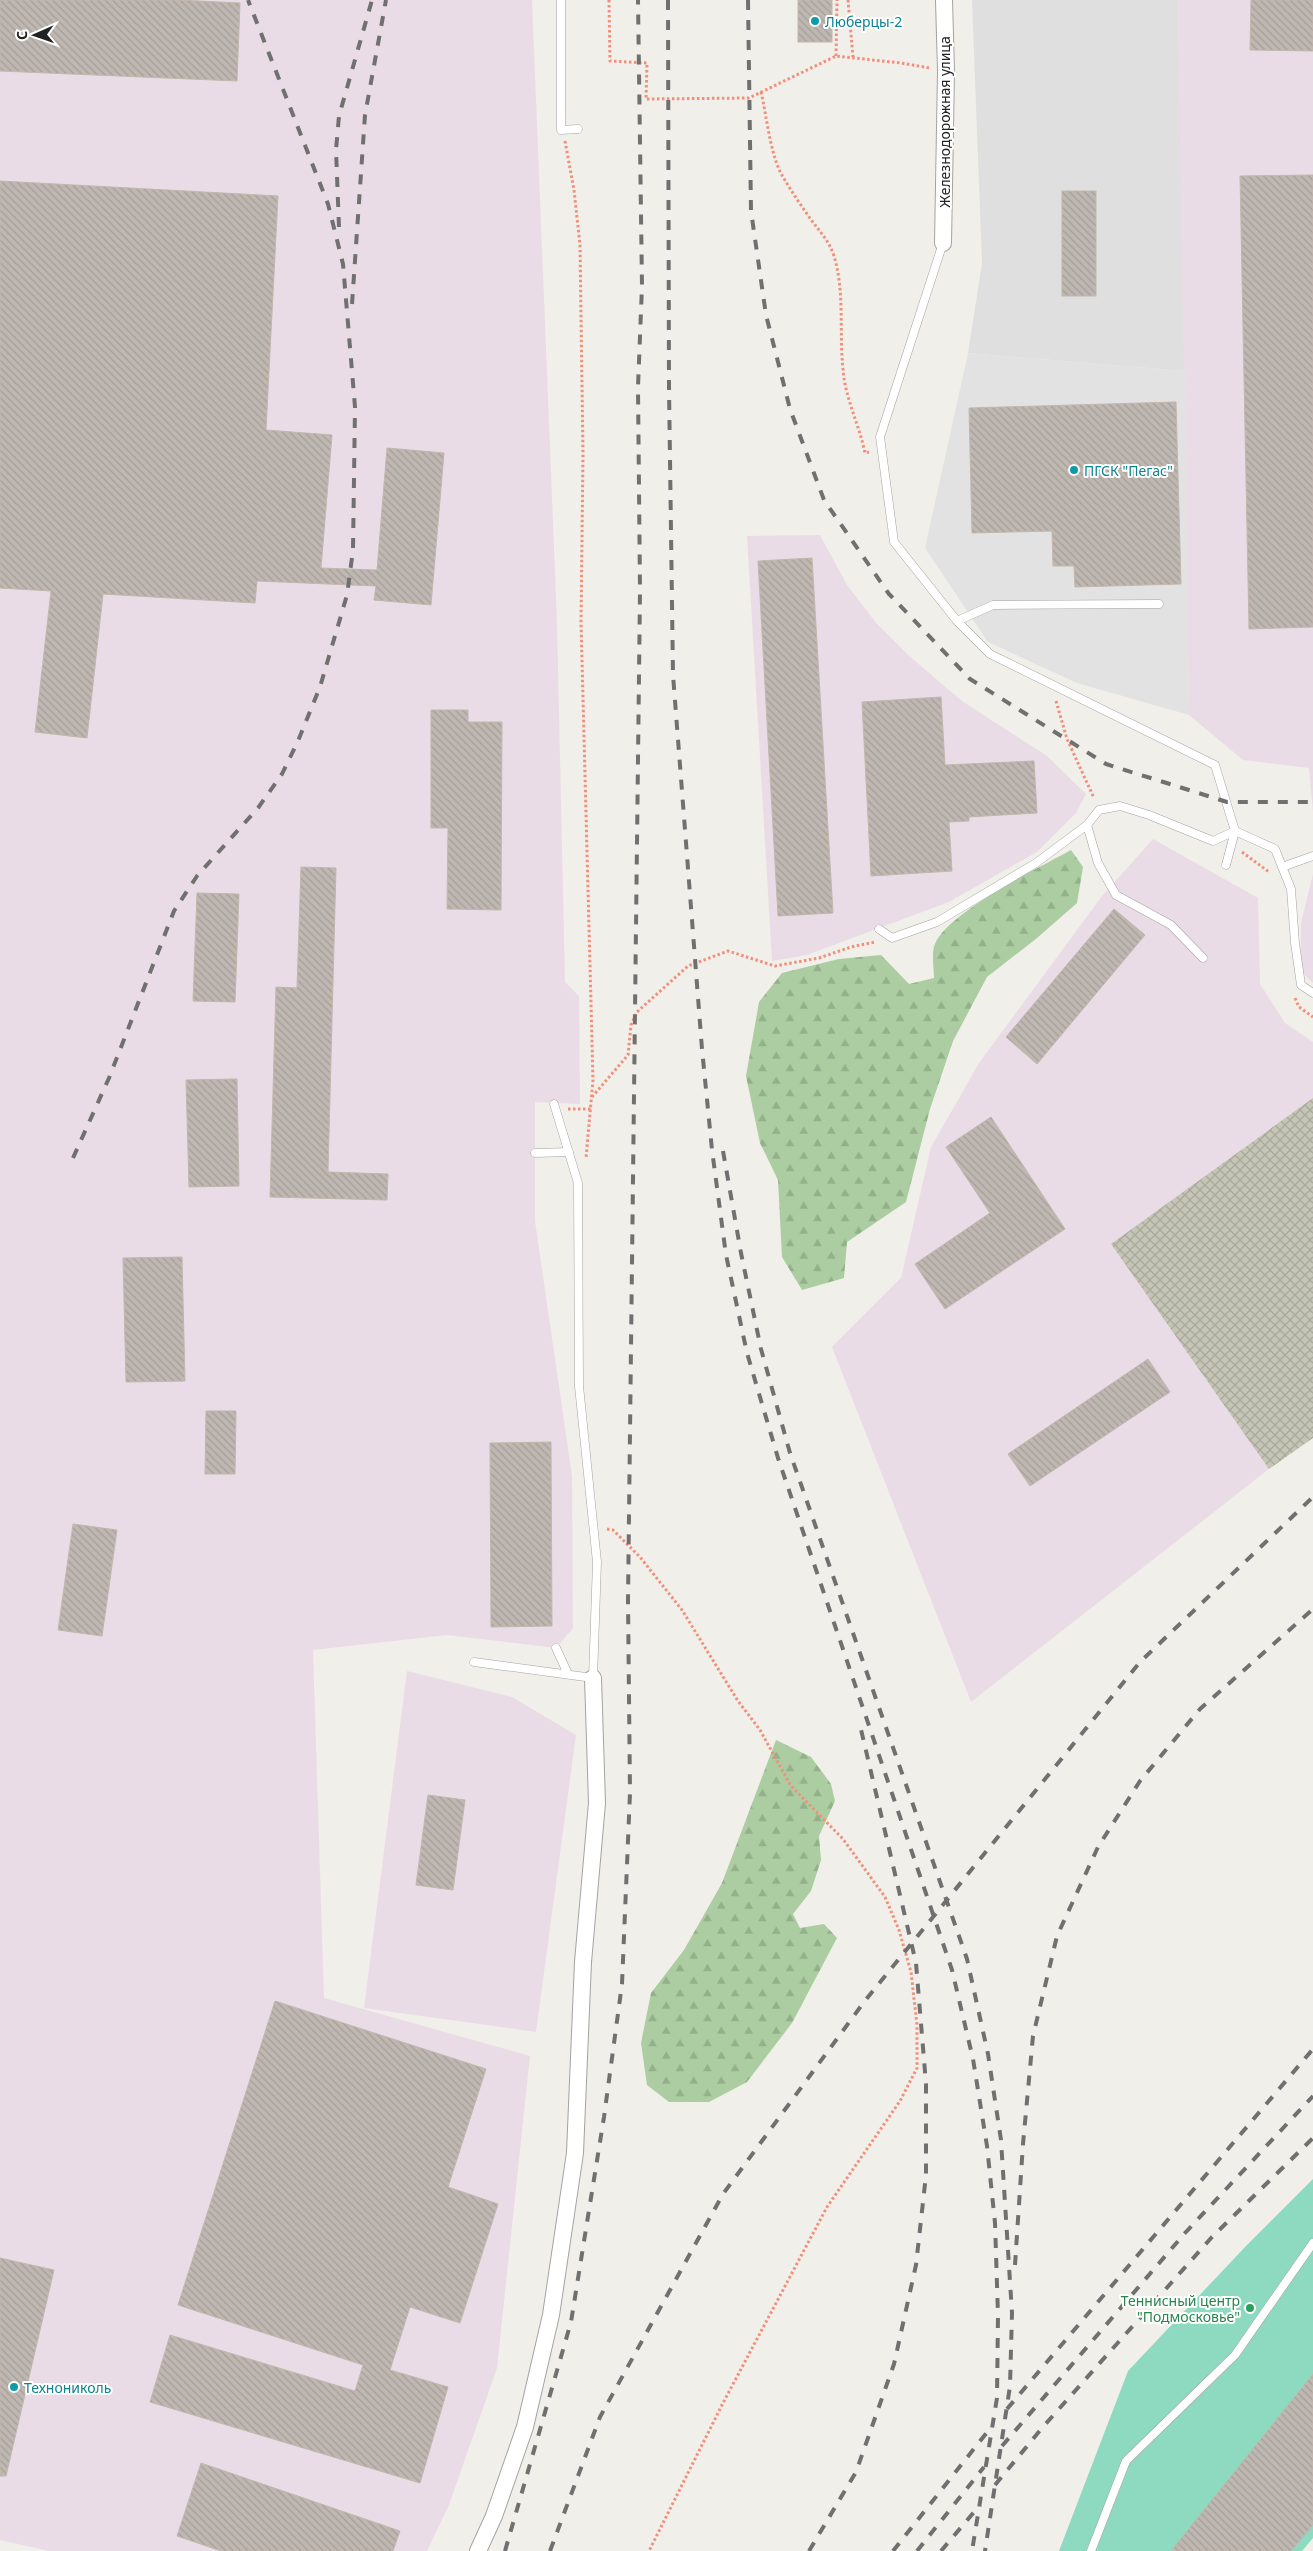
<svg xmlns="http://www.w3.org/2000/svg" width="1313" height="2551" font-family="'Noto Sans',sans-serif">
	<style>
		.residential { fill: #e0dfdf }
		.industrial { fill: #eadce6 }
		.construction { fill: url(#construction-cross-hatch) }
		.forest { fill: url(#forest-firs) }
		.pitch { fill: #8ddac1 }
		.parking { fill: #e2e2e2 }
		.building { fill: url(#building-back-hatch); stroke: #c2b7ac }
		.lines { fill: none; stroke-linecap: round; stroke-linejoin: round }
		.service-casing { stroke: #a3a3a3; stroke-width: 9 }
		.minor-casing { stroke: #a3a3a3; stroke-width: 18 }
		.path { stroke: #f18f7b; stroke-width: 3; stroke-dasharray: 2.5 2.5; stroke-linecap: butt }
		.service { stroke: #fff; stroke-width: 8 }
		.minor { stroke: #fff; stroke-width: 16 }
		.rail { stroke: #707070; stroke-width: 4; stroke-dasharray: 10 10; stroke-linecap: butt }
		.culture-dot { fill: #0f9aa8; stroke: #fff; stroke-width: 2 }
		.leisure-dot { fill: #2e9e5b; stroke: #fff; stroke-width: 2 }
		.labels { text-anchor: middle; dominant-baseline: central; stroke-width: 4; stroke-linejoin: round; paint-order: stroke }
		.culture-label { font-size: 14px; fill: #0d838f; stroke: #fff; text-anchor: start }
		.street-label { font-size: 14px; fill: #222; stroke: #fff }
		.leisure-label { font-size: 14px; fill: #27864d; stroke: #fff; text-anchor: end }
	</style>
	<defs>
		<pattern id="construction-cross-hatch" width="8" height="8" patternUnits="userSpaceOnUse" patternTransform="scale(1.25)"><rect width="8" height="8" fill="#c4c5b5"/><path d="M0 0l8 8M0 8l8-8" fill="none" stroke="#a8a99b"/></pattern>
		<pattern id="forest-firs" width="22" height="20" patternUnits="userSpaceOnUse" patternTransform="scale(1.25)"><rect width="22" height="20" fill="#abcda1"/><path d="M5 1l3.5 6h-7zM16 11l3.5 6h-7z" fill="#93b08a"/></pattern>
		<pattern id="building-back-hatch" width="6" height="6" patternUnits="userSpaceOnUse" patternTransform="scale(1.25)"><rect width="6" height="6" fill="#bfb8b2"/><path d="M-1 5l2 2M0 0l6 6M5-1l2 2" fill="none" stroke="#a49e99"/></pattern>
	</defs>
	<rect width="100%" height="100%" fill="#f1efe9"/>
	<polygon class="residential" points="972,0 1178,0 1185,371 968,353 982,263"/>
	<g class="industrial">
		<polygon points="0,0 532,0 557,622 565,982 579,996 580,1104 535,1102 535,1221 572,1476 573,1628 556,1648 447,1635 313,1650 324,1998 530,2056 497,2368 449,2505 427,2551 49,2551 0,2540"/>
		<polygon points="1178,0 1313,0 1313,812 1309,768 1243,760 1189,715"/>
		<polygon points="820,535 847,585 877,624 908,655 962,701 1047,756 1086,794 1076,813 1037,852 949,902 807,955 772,961 747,536"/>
		<polygon points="1153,839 1258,898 1260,984 1285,1023 1313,1042 1313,1098 1112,1244 1269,1469 971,1702 832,1347 901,1278 931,1147 979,1063 1102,896"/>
		<polygon points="1313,874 1313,983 1301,971 1301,923"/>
		<polygon points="407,1671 512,1697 576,1735 536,2032 364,2008"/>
	</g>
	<polygon class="construction" points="1313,1098 1313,1438 1269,1469 1111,1244"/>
	<g class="forest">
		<path d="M1071,850L1083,867L1077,903L1037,938L987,977L953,1041L930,1109L906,1202L847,1242L844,1278L802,1290L782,1257L778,1180L760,1143L746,1076L759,1002L782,973L839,959L881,955L909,984L934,978C934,968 931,953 935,944C947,913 1040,867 1071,850Z"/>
		<polygon points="776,1740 811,1757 831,1784 835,1801 819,1836 821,1860 811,1891 793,1914 800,1928 824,1924 837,1938 792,2023 747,2082 709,2102 669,2102 647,2085 641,2043 651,1993 684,1950 722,1883"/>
	</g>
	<polygon class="pitch" points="1313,2179 1313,2538 1302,2551 1059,2551 1128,2371 1246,2246"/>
	<polygon class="parking" points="968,353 1185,371 1189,715 1077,683 988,642 925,548"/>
	<g class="building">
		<polygon points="0,0 179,0 240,3 237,81 0,71"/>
		<rect x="798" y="0" width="34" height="42"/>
		<polygon points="1251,0 1313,0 1313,51 1250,50"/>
		<polygon points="1313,175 1313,627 1249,629 1240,176"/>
		<polygon points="0,181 278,196 266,430 332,435 321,568 377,570 387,448 444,453 431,605 374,600 376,586 257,581 255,603 103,594 87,738 35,732 51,591 0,588"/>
		<rect x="1062" y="191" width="34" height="105"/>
		<polygon points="1176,402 1181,584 1075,587 1074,566 1053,566 1052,531 972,533 969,408"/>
		<polygon points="812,558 833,913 778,916 758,561"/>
		<polygon points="941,697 945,765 1034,761 1037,813 969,817 969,821 949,822 952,871 871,876 862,702"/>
		<polygon points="431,710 468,710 468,722 502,722 501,910 447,909 448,828 431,828"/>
		<polygon points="301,867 336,868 328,1172 388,1174 387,1200 270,1197 276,987 297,988"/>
		<polygon points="197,893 239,894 235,1002 193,1001"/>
		<polygon points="1114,909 1145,935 1037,1064 1006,1037"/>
		<polygon points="237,1079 239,1186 189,1187 186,1080"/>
		<polygon points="991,1117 1065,1229 945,1309 915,1264 990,1213 946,1147"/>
		<polygon points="182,1257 185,1381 126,1382 123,1258"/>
		<polygon points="1148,1359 1170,1392 1030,1486 1008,1454"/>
		<polygon points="206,1411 236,1411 235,1474 205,1474"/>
		<polygon points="551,1442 552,1626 491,1627 490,1443"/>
		<polygon points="73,1524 117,1530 102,1636 58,1630"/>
		<polygon points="428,1795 465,1800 453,1890 416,1885"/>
		<polygon points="275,2001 486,2069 448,2187 498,2204 460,2323 410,2307 390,2370 448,2387 420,2483 150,2402 170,2335 355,2391 363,2365 178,2305"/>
		<polygon points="0,2258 54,2270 6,2476 0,2476"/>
		<polygon points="1313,2374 1313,2525 1291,2551 1171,2551"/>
		<polygon points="201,2463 400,2531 393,2551 221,2551 177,2536"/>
	</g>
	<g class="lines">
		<g class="service-casing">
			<g id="service">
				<polyline points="561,0 561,130 578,129"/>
				<polyline points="943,243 880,437 894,542 957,621 990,654 1215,765 1235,831 1275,849 1291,889 1295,943 1301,985 1313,993"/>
				<polyline points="957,621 993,605 1159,604"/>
				<polyline points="1087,825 1098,863 1116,895 1171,925 1203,958"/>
				<polyline points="1226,865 1235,831"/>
				<polyline points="1282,867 1313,856"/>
				<polyline points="879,929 892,938 937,922 1036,863 1087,825 1099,810 1120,806 1149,815 1213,841 1235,831"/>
				<polyline points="535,1153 569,1152"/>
				<polyline points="556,1648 568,1674"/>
				<polyline points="474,1662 593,1678 597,1562 579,1386 578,1183 554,1104"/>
				<polyline points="1091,2551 1126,2461 1235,2355 1313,2243"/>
			</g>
		</g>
		<g class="minor-casing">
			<g id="minor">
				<polyline points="943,243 946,71 944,0"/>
				<polyline points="478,2551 494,2516 525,2427 551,2315 575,2153 583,1962 597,1803 593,1678"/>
			</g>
		</g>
		<g class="path">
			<polyline points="609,0 610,61 647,63 646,99 749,98 836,56 901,63 930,68"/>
			<polyline points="848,0 853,57"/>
			<polyline points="836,56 837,0"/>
			<path d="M761,92C767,117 770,155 783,177C792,192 802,207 812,221C821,233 829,241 834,256C845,292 839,332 843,369C845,398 859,424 865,453L869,452"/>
			<polyline points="565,141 574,190 580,245 583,454 581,622 593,1080 586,1158"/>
			<polyline points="1056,701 1067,739 1094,798"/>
			<polyline points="1242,852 1269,872"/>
			<polyline points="1295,998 1299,1007 1313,1017"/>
			<polyline points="592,1097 628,1055 631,1025 637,1012 688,966 728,951 775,966 819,958 851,947 875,942"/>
			<polyline points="568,1109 592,1109"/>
			<polyline points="607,1529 613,1530 640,1557 682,1610 738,1701 760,1730 791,1786 843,1839 885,1897 899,1930 911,1972 917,2025 917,2068 900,2101 827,2207 723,2403 649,2551"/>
		</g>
		<use href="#service" class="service"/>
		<use href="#minor" class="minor"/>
		<g class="rail">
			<polyline points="668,0 669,387 673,675 702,1049 712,1150 726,1255 747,1353 778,1458 952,1970 973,2059 987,2146 995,2223 998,2315 997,2398 972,2551"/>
			<polyline points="748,0 751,211 766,315 790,409 824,500 889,594 970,679 1106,764 1227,802 1313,802"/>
			<polyline points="339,227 336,150 339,116 372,0"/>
			<polyline points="352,304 365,115 386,0"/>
			<polyline points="723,1151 741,1253 761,1349 790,1453 967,1959 988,2054 1001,2140 1012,2313 1010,2386 985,2551"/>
			<polyline points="73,1158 109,1078 174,911 197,876 258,808 282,774 298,741 320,687 347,595 353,550 355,407 343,264 328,204 248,0"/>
			<polyline points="1015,2265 1023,2144 1033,2036 1057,1936 1098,1847 1140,1781 1200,1709 1313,1609"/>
			<polyline points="1007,2409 1313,2049"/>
			<polyline points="1002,2446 1185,2233 1313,2096"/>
			<polyline points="995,2485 1042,2428 1212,2237 1313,2138"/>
			<polyline points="505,2551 571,2322 604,2117 622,1984 630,1793 628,1600 640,591 638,387 642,286 638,0"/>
			<polyline points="550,2551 600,2417 723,2194 864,2002 1140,1662 1313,1497"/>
			<polyline points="809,2551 856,2472 894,2364 916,2265 926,2175 926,2084 916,1963 859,1721"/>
			<polyline points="893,2551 992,2426"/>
			<polyline points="917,2551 984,2467"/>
			<polyline points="941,2551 980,2505"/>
		</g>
	</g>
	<g class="culture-dot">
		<circle cx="815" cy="21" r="5"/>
		<circle cx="1074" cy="470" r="5"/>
		<circle cx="14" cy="2387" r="5"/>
	</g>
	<circle class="leisure-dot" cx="1250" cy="2308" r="5"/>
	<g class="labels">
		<g class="culture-label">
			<text x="825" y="21">Люберцы-2</text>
			<text x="1084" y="470">ПГСК "Пегас"</text>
			<text x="24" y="2387">Технониколь</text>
		</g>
		<g class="street-label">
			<text transform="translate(944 122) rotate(-90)">Железнодорожная улица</text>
		</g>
		<g class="leisure-label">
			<text x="1240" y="2300">Теннисный центр<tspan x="1240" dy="16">"Подмосковье"</tspan></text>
		</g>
	</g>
	<g transform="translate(35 35) rotate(268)" stroke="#ffffff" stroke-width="4" paint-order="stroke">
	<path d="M0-4L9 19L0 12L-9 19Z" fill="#222222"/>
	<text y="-8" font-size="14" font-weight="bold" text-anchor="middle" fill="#222222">С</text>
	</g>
</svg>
